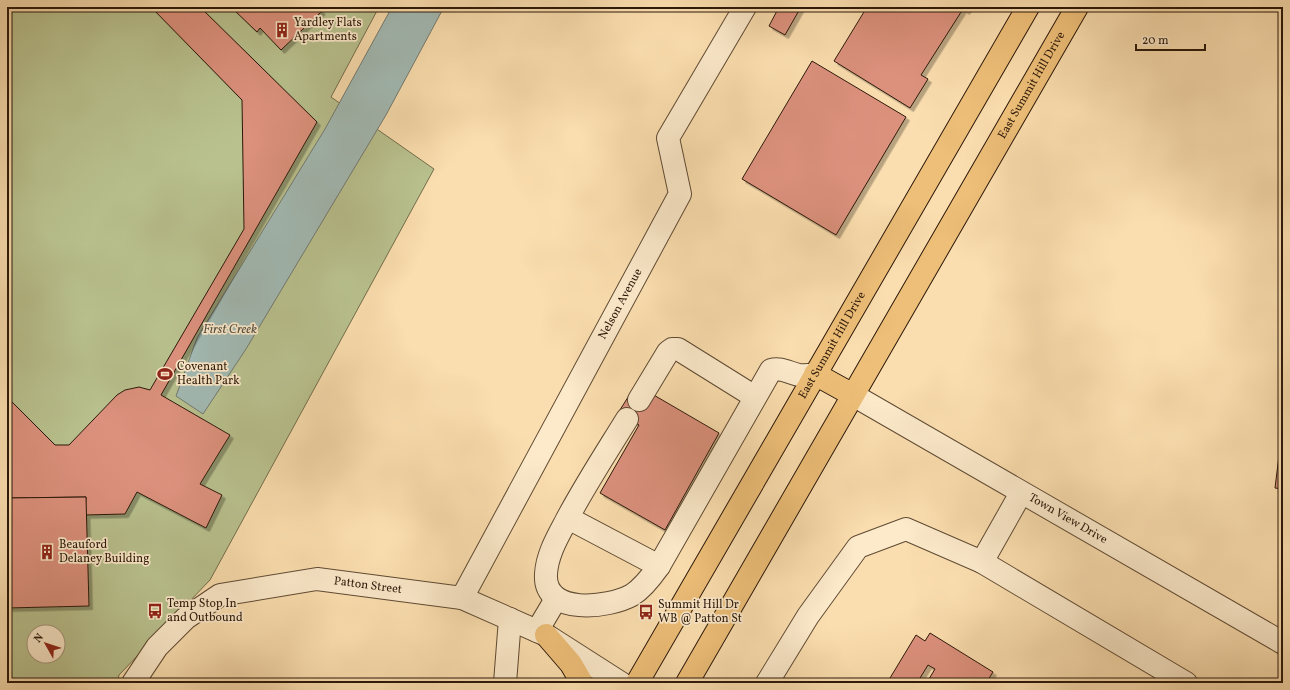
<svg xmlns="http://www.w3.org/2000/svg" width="1290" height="690" font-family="Vollkorn,serif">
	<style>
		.green { fill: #b9c28f; stroke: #726d4c; fill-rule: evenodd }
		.water { fill: #a2bab4; stroke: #727970 }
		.building { fill: #dc917d; stroke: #2b180a; filter: url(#shadow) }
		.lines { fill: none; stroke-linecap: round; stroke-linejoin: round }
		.minor-casing { stroke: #5f4a33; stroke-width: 24 }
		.major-casing { stroke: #2b180a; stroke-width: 24 }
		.minor { stroke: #fceacb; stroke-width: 22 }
		.major { stroke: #eebf78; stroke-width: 22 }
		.labels { text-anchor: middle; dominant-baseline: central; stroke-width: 3.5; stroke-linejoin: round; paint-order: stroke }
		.poi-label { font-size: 12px; fill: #2b180a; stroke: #fceacb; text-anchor: start }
		.street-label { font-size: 12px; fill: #2b180a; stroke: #fceacb }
		.water-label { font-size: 13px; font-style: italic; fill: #555146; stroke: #fceacb }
	</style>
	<defs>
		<filter id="shadow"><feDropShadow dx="3.5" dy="3.5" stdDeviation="0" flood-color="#0004"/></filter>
	</defs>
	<rect width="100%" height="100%" fill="#fbdeaf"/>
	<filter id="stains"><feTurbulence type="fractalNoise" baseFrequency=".005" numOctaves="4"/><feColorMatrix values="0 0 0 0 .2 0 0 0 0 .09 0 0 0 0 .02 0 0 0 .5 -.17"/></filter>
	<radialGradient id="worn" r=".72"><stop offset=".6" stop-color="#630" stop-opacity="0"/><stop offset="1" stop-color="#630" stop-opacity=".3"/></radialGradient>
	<path class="green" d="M7,7H379L331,97L434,169L210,580L119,675L117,683H7ZM34,632H58V656H34Z"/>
	<polygon class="water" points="392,7 444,7 386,115 246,349 203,414 176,396 197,338 325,129"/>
	<g class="building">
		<polygon points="151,7 200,7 317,122 161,395 230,435 200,484 222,495 206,528 137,492 125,514 85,515 86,497 7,498 7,397 55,445 69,445 117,395 125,390 139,387 150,390 244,229 242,100"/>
		<polygon points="231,7 318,7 322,11 281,50 260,28 257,32"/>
		<polygon points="779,7 801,7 785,35 769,26"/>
		<polygon points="867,7 969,7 966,11 963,9 921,75 928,79 910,108 834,61"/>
		<polygon points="812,61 906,117 836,235 742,179"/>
		<polygon points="630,394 639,400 652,394 719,433 665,530 600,493 639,425 618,413"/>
		<polygon points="1283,423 1283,489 1275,488"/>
		<polygon points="86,497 89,606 7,608 7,498"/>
		<polygon points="930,633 993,672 986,683 962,683 956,679 954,683 935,683 929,679 935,669 928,665 917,683 887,683 916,635 925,641"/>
	</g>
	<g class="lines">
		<g class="minor-casing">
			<g id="minor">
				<path id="s1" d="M853,395L1283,643"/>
				<polyline points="639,400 668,352 672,349 678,349 755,397"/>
				<path d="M568,518L659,566C652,576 643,588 632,595C609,608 543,616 546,574C547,555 557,538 566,521C585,485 606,453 627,419"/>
				<polyline points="982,562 1021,493"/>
				<path d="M659,566L771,370C781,367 789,373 799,375C805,376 810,375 815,374"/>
				<path id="s2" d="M462,598L680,194L668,138L745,7"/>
				<polyline points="537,631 556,599"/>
				<path id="s3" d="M133,683L157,647L186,618L220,595L317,579L462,598L546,635L621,683"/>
				<polyline points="505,683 510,619"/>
				<polyline points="767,683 808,616 858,547 906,529 982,562 1186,683"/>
			</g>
		</g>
		<g class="major-casing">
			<g id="major">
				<polyline points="815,374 853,395"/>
				<polyline points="546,635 571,664 582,683"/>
				<path id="s4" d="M637,683L1028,7"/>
				<path id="s5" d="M687,683L1077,7"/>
			</g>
		</g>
		<use href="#minor" class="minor"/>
		<use href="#major" class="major"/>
	</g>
	<defs>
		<g id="building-bare" transform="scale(1.2)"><path d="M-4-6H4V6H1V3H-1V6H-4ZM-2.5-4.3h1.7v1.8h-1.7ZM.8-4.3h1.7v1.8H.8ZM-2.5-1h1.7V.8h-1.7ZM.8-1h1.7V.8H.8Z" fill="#8f2418" stroke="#fceacb" stroke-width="2.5" paint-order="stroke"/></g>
		<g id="stadium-bare" transform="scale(1.2)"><path d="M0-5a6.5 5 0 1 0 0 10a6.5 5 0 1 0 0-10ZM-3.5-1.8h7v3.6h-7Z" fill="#8f2418" stroke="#fceacb" stroke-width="2.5" paint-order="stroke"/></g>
		<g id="bus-bare" transform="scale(1.2)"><path d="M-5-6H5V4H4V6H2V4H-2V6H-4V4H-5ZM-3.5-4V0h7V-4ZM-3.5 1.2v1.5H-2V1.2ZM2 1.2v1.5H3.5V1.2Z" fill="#8f2418" stroke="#fceacb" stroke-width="2.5" paint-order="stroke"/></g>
	</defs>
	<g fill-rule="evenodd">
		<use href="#building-bare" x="282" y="30"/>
		<use href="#stadium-bare" x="165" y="374"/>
		<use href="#building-bare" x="47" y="552"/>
		<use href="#bus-bare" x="155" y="611"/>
		<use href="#bus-bare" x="646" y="612"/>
	</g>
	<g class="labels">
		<g class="poi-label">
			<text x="294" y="23">Yardley Flats<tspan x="294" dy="14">Apartments</tspan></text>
			<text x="177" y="367">Covenant<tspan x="177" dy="14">Health Park</tspan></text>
			<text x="59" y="545">Beauford<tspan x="59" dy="14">Delaney Building</tspan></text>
			<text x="167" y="604">Temp Stop In<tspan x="167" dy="14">and Outbound</tspan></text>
			<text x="658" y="605">Summit Hill Dr<tspan x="658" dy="14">WB @ Patton St</tspan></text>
		</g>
		<g class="street-label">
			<text stroke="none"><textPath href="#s5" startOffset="690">East Summit Hill Drive</textPath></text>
			<text stroke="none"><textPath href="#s2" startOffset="334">Nelson Avenue</textPath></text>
			<text stroke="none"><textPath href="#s4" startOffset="390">East Summit Hill Drive</textPath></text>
			<text stroke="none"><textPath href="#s1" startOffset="248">Town View Drive</textPath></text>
			<text stroke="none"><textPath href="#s3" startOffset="275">Patton Street</textPath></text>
		</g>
		<g class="water-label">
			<text x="230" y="330">First Creek</text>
		</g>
	</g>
	<rect width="1290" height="690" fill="none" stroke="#fbdeaf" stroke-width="24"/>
	<rect x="8" y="8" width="1274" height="674" fill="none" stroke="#2b180a" stroke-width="2"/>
	<rect x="12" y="12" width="1266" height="666" fill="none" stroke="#2b180a"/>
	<g transform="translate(46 644) rotate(309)"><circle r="19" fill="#fceacb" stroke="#a8967e"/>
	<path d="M0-3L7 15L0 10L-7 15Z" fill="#8f2418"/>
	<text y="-6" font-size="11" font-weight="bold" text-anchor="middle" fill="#2b180a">N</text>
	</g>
	<path d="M1136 44v6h69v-6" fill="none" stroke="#2b180a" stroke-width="2"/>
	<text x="1142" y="44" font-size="12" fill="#2b180a" stroke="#fceacb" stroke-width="3" paint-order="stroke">20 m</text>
	<rect width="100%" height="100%" filter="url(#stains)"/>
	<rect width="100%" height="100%" fill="url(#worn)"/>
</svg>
